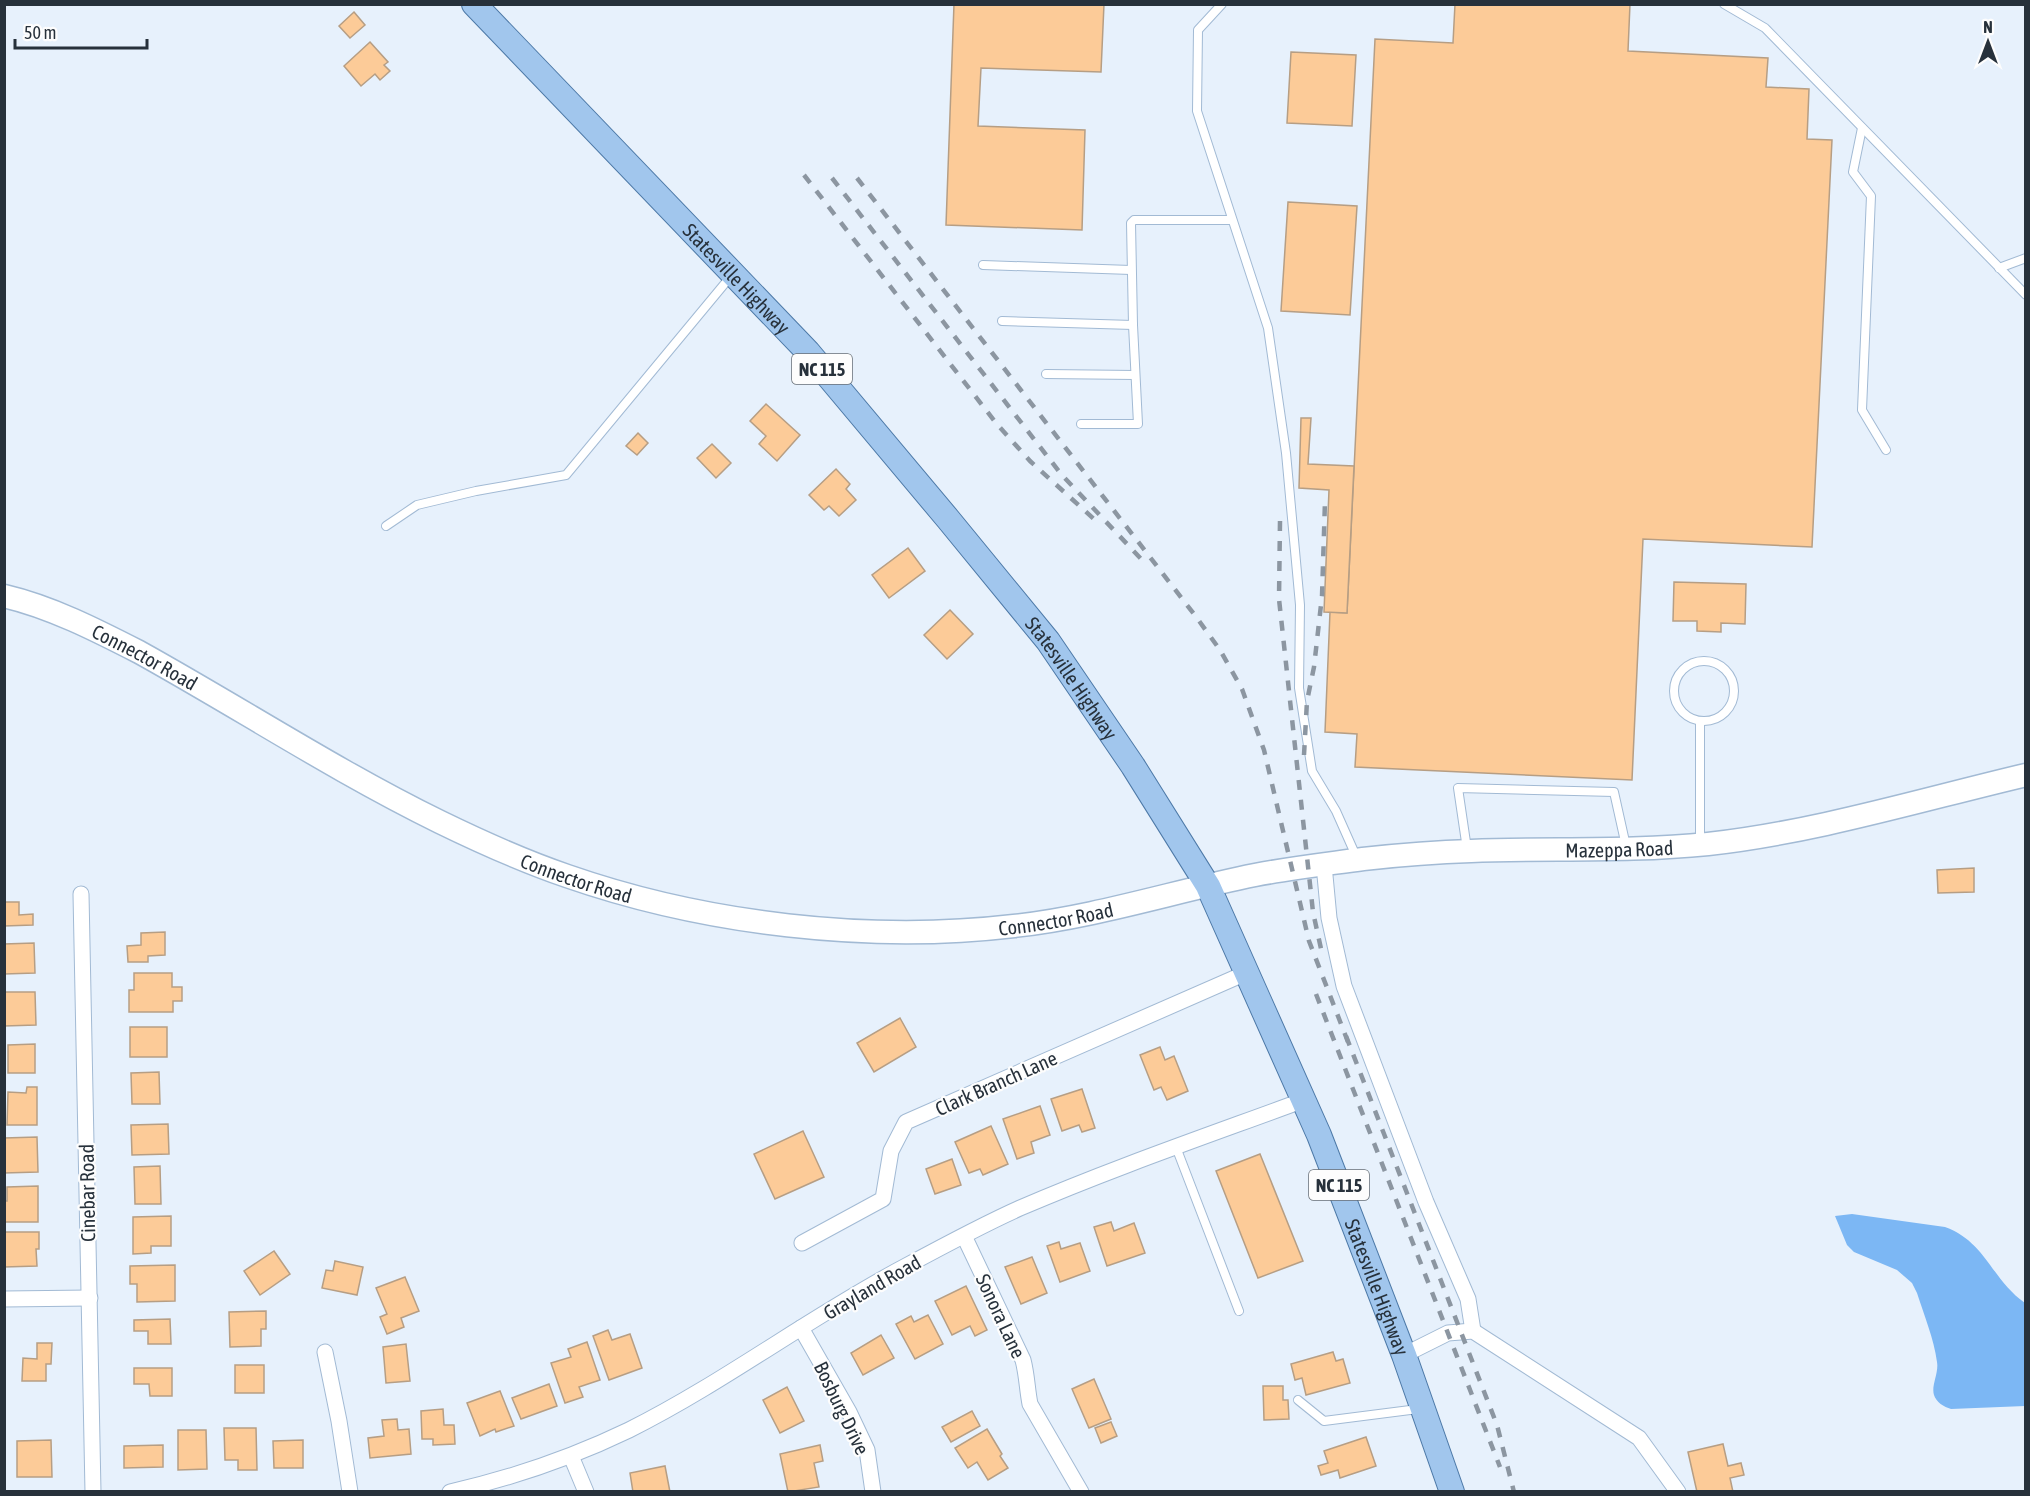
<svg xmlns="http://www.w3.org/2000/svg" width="2030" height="1496" font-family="'Asap Condensed',sans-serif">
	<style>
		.water { fill: #7cb7f4 }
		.building { fill: #fccb98; stroke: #b69e84; stroke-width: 1.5 }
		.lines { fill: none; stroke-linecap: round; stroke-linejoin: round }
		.lane-casing { stroke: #a2bad4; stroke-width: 10 }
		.street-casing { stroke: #a2bad4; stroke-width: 17 }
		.secondary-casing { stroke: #a2bad4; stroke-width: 25 }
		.primary-casing { stroke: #4d79a7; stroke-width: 26 }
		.lane { stroke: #fff; stroke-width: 8 }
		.street { stroke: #fff; stroke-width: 15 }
		.secondary { stroke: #fff; stroke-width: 22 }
		.primary { stroke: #a1c6ed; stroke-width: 24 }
		.rail { stroke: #8c96a1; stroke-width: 4.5; stroke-dasharray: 10 10; stroke-linecap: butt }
		.labels { text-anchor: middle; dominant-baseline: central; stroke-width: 4.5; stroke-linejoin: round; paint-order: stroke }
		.shield { fill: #fdfdfd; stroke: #676e75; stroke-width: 1.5 }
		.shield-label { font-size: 18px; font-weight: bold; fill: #27313b }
		.street-label { font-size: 20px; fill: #27313b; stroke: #fdfdfd }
	</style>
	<rect width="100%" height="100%" fill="#e7f1fc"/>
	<path class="water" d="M1852,1214L1945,1227C1986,1242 1991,1279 2025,1303V1406L1951,1409C1944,1407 1936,1402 1934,1395C1931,1386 1939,1373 1937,1362C1934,1339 1924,1315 1917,1293L1912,1283L1897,1270L1854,1252L1847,1245L1835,1216Z"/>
	<g class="building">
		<polygon points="954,4 1104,4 1101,72 981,68 978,126 1085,130 1082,230 946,225"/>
		<polygon points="1455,4 1630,4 1628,51 1768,58 1766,87 1809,89 1807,139 1832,140 1812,547 1643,539 1632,780 1355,767 1357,734 1325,732 1330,612 1347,613 1375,39 1453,43"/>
		<polygon points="354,12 365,25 350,38 339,26"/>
		<polygon points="370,42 388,62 384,65 390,71 380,80 375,74 361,86 344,66"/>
		<polygon points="1291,52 1356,55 1352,126 1287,123"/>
		<polygon points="1288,202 1357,206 1350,315 1281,311"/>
		<polygon points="766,404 800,435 777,461 759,444 766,436 750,421"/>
		<polygon points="1301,418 1311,418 1308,464 1354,466 1347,613 1324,612 1329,490 1299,488"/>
		<polygon points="638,433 648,443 637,455 626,446"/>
		<polygon points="712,444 731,463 716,478 697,458"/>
		<polygon points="836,469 850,484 846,489 856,500 839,516 829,506 824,510 809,495"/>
		<polygon points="908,548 925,571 889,598 872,575"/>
		<polygon points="1674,582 1746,584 1745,624 1721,623 1721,632 1697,631 1697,621 1673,621"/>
		<polygon points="950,610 973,634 947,659 924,635"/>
		<polygon points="1974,868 1974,892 1938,893 1937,870"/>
		<polygon points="4,902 19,902 19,915 33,914 33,925 4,926"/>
		<polygon points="165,932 165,955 148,956 148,962 128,962 127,946 141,945 141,933"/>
		<polygon points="34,943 35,973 4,974 4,944"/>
		<polygon points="134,973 172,973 172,987 182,987 182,1001 173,1001 173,1012 129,1012 129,990 134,990"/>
		<polygon points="4,992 35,992 36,1025 4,1026"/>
		<polygon points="900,1018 916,1047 874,1072 857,1043"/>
		<rect x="130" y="1027" width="37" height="30"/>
		<polygon points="35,1044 35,1073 8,1073 8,1045"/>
		<polygon points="1160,1047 1165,1060 1174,1056 1188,1091 1167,1100 1161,1087 1154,1090 1140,1055"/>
		<polygon points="159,1072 160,1104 132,1104 131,1073"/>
		<polygon points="27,1087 37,1087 37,1125 7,1125 8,1092 26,1093"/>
		<polygon points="1082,1089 1095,1128 1082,1132 1079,1125 1062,1131 1051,1099"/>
		<polygon points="1040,1106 1050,1135 1031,1142 1034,1153 1017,1159 1003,1119"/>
		<polygon points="168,1124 169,1154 132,1155 131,1125"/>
		<polygon points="991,1126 1008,1164 983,1175 980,1169 969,1173 955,1142"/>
		<polygon points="803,1131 824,1177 775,1199 754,1154"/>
		<polygon points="37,1137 38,1172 4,1173 4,1138"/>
		<polygon points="1260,1154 1303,1261 1258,1278 1216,1171"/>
		<polygon points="952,1159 961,1185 935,1194 926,1169"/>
		<polygon points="160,1166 161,1204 135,1204 134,1167"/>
		<polygon points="38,1186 38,1222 4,1222 4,1201 7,1201 7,1187"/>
		<polygon points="171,1216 171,1246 151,1246 151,1253 133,1254 133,1217"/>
		<polygon points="1111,1222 1114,1231 1134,1223 1145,1253 1107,1266 1094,1227"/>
		<polygon points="4,1232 39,1232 39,1249 36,1249 37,1266 4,1267"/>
		<polygon points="1059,1242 1061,1249 1080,1243 1090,1271 1060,1282 1047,1246"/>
		<polygon points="274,1251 290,1274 260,1295 244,1271"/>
		<polygon points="1032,1257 1047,1293 1021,1304 1005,1267"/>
		<polygon points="335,1261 363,1267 357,1295 322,1288 326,1270 333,1271"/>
		<polygon points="175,1265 175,1301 137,1302 137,1284 130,1284 130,1266"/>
		<polygon points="405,1277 419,1311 401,1318 404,1327 387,1334 380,1317 387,1314 376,1288"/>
		<polygon points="966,1286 987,1330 975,1336 970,1326 952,1335 935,1301"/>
		<polygon points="266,1311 266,1329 261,1329 261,1346 230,1347 229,1312"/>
		<polygon points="928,1315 943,1344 915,1359 896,1324 911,1316 914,1322"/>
		<polygon points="170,1319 171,1344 148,1344 148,1331 134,1331 134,1320"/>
		<polygon points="608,1330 612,1340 630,1334 642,1368 609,1380 593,1336"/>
		<polygon points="881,1335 894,1358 863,1375 851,1353"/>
		<polygon points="587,1342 600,1380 579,1387 583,1397 565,1403 551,1363 571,1357 568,1349"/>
		<polygon points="37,1343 52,1343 51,1364 46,1364 46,1381 22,1381 23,1358 37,1359"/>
		<polygon points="406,1344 410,1381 386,1383 383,1347"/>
		<polygon points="1333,1352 1336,1361 1343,1359 1350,1383 1306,1395 1302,1378 1295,1380 1291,1364"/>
		<rect x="235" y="1365" width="29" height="28"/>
		<polygon points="134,1368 172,1368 172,1396 150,1396 149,1384 134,1384"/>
		<polygon points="1094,1379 1111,1419 1089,1428 1072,1389"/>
		<polygon points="549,1384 557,1406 521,1419 512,1398"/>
		<polygon points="1263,1386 1283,1386 1283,1400 1288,1400 1289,1419 1264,1420"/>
		<polygon points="787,1387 804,1421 780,1433 763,1400"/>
		<polygon points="500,1391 514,1426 496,1432 495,1429 480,1436 467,1403"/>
		<polygon points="443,1409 444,1425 454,1425 455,1444 433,1445 433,1439 422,1439 421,1411"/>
		<polygon points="972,1411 980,1426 951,1442 942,1427"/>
		<polygon points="397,1419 398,1430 409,1429 411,1454 370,1458 368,1438 384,1436 382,1420"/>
		<polygon points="1111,1422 1117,1436 1101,1443 1095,1428"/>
		<polygon points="224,1428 256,1428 257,1470 238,1470 238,1460 225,1460"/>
		<polygon points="987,1429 1002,1454 1000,1456 1008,1468 988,1480 977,1462 968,1468 955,1448"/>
		<polygon points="178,1430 206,1430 207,1469 178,1470"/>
		<polygon points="1366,1437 1376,1466 1340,1478 1338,1470 1321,1475 1318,1466 1328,1463 1324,1451"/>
		<polygon points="51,1440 52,1477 17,1477 17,1441"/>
		<polygon points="303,1440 303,1468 274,1468 273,1441"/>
		<polygon points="1723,1444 1728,1466 1741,1463 1744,1475 1730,1478 1733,1492 1697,1492 1688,1452"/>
		<polygon points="163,1445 163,1467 124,1468 124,1446"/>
		<polygon points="820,1445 823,1461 814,1463 819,1487 788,1492 780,1454"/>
		<polygon points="665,1466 670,1492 633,1492 630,1473"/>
	</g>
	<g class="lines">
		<g class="lane-casing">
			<g id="lane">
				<polyline points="1222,4 1198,30 1197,111 1268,328 1286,453 1300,605 1299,688 1312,771 1336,811 1356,856"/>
				<polyline points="1724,4 1765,28 2026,295"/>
				<polyline points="1862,128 1853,172 1871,196 1862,410 1886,450"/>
				<polyline points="983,265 1131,270"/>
				<polyline points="1999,268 2026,258"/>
				<polyline points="1002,321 1133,325"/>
				<polyline points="1046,374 1135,375"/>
				<polyline points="1081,424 1138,424 1133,325 1131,223 1134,220 1232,220"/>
				<polyline points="386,526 417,505 476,491 566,475 731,276"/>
				<circle cx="1704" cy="691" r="30"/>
				<polyline points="1700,843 1700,721"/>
				<polyline points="1467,849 1458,788 1614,792 1626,846"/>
				<polyline points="1176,1147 1239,1311"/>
				<polyline points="1298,1400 1324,1421 1418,1409"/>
			</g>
		</g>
		<g class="street-casing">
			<g id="street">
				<polyline points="1324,865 1329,918 1344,986 1426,1202 1468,1299 1473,1331"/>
				<polyline points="81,894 93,1492"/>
				<path d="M964,1236L1023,1360C1027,1375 1027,1389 1030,1404L1081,1492"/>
				<polyline points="802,1243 883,1199 891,1151 906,1122 1246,973"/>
				<polyline points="4,1299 90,1298"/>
				<polyline points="801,1328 849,1412 867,1450 873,1492"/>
				<polyline points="325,1352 339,1421 350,1492"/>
				<polyline points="1404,1355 1448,1333 1473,1331 1639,1438 1678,1492"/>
				<polyline points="571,1456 586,1492"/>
				<path d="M450,1492C512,1478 573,1457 629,1430C725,1382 811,1316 906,1266C943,1246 982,1225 1020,1208C1113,1168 1209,1135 1304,1100"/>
			</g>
		</g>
		<g class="secondary-casing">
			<g id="secondary">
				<path id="s1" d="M4,596C51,607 96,630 139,652C240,708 336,771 440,822C481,842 523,861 567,876C705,924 869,943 1014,926C1096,917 1175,891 1255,875C1291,868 1327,864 1363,859C1399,855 1435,852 1471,851C1550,848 1629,852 1708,844C1816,832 1920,800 2026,775"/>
			</g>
		</g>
		<g class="primary-casing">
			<g id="primary">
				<path id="s2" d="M474,4L808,352L948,519L1048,641L1133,766L1208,886L1319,1135L1404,1355L1452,1492"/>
			</g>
		</g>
		<use href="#lane" class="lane"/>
		<use href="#street" class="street"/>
		<use href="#secondary" class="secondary"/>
		<use href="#primary" class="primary"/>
		<g class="rail">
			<polyline points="804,175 996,423 1030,461 1095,520"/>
			<polyline points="832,178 1061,474 1144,562"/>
			<polyline points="857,178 1197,618 1220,650 1242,689 1264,750 1309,941 1348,1042"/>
			<polyline points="1280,521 1279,599 1313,912 1323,958"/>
			<polyline points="1304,755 1307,701 1314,667 1322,596 1325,501"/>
			<polyline points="1316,994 1500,1467"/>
			<polyline points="1346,1036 1497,1425 1514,1492"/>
		</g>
	</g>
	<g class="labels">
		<g class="shield">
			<rect x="792" y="354" width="60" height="30" rx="4.5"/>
			<rect x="1309" y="1170" width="60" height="30" rx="4.5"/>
		</g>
		<g class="shield-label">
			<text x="822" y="369">NC 115</text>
			<text x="1339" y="1185">NC 115</text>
		</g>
		<g class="street-label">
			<text stroke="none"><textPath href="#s2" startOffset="380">Statesville Highway</textPath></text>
			<text stroke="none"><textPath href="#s1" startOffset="154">Connector Road</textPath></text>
			<text stroke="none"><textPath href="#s2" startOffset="902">Statesville Highway</textPath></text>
			<text stroke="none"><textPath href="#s1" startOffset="1696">Mazeppa Road</textPath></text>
			<text stroke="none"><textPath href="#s1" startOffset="640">Connector Road</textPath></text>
			<text stroke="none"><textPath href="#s1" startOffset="1126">Connector Road</textPath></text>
			<text transform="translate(996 1083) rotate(-24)">Clark Branch Lane</text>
			<text transform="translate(87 1193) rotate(-91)">Cinebar Road</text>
			<text transform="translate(872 1287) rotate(-30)">Grayland Road</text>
			<text stroke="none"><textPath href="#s2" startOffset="1586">Statesville Highway</textPath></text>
			<text transform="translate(1001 1316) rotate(65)">Sonora Lane</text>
			<text transform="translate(842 1408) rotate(64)">Bosburg Drive</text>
		</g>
	</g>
	<rect width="2030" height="1496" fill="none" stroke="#27313b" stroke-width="12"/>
	<g transform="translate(1988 42)" stroke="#fdfdfd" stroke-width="4.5" paint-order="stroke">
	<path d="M0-4.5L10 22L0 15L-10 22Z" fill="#27313b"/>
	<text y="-9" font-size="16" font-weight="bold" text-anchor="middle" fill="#27313b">N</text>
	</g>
	<path d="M15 39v9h132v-9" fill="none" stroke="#27313b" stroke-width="3"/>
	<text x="24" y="39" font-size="18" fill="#27313b" stroke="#fdfdfd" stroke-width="4.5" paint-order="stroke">50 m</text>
</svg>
